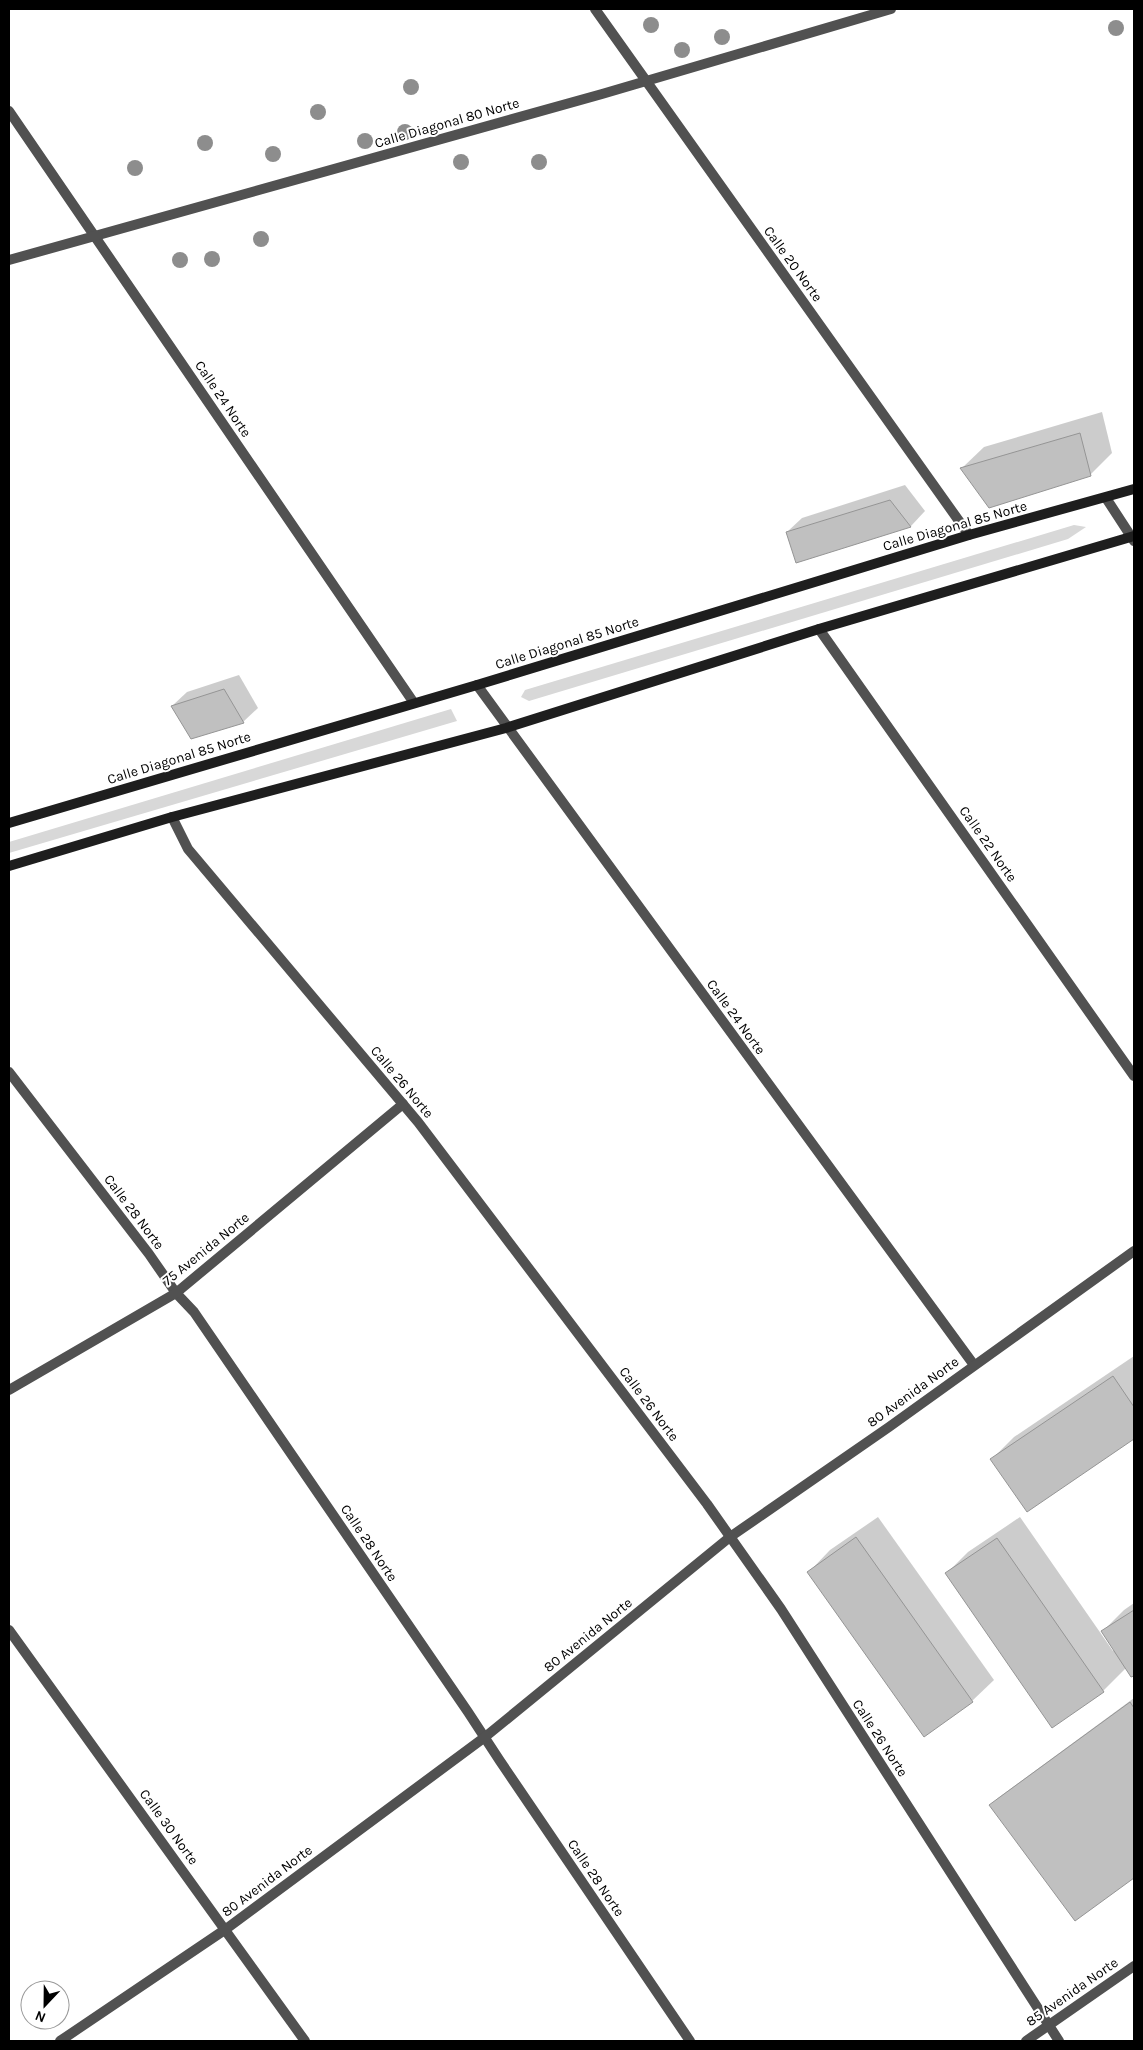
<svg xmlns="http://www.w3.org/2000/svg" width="1143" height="2050" font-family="Karla,sans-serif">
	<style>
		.green { fill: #d8d8d8 }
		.shadow { fill: #0003 }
		.building { fill: #c0c0c0; stroke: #959595 }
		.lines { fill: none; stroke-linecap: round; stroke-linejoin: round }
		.street { stroke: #515151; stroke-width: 10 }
		.secondary { stroke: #1e1e1e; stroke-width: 10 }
		.tree { fill: #8d8d8d }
		.labels { text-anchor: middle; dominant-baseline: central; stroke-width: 4; stroke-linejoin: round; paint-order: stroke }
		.street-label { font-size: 14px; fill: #000; stroke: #fff }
	</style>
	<rect width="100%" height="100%" fill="#fff"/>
	<g class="green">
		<polygon points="1074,525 1086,527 1068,539 529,701 521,697 525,690"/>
		<polygon points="451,709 457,721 9,853 9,842"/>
	</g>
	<g class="shadow">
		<polygon points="1102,412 1112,453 1090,475 962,468 984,447"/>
		<polygon points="905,485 925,511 911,526 797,561 787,532 802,518"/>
		<polygon points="239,675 258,708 243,722 172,706 187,692"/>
		<polygon points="1134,1356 1134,1437 1027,1510 992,1459 1014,1437"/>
		<polygon points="878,1517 994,1680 972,1701 809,1572 830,1550"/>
		<polygon points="1020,1517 1113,1651 1115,1650 1103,1631 1124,1610 1134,1603 1134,1674 1132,1676 1126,1668 1103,1691 1052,1726 946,1574 968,1552"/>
		<polygon points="1134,1698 1134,1877 1075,1920 991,1805 998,1798"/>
	</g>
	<g class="building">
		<polygon points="1080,433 1091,476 989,508 960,468"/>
		<polygon points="890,500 911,527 796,563 786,532"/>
		<polygon points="224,689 244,723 191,739 171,706"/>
		<polygon points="1113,1376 1134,1407 1134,1439 1027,1512 990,1459"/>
		<polygon points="856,1537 973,1702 924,1737 807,1572"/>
		<polygon points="997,1538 1104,1692 1052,1728 945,1573"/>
		<polygon points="1134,1610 1134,1676 1131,1677 1101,1631"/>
		<polygon points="1130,1702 1134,1708 1134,1878 1075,1921 989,1805"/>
	</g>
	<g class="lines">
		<g class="street">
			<polyline points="595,9 969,535"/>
			<polyline points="9,111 414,703"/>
			<polyline points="9,260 602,94 891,9"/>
			<polyline points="1106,498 1134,541"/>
			<polyline points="819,629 1134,1076"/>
			<polyline points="477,685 974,1365"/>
			<polyline points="172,817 188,849 418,1122 707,1504 781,1609 1059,2041"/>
			<polyline points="9,1072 149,1254 176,1293 194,1312 468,1712 500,1761 690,2041"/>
			<polyline points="9,1390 176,1293 403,1104"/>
			<polyline points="9,1630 305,2041"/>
			<polyline points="60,2041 226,1929 485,1737 730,1537 889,1427 1134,1251"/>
			<polyline points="1026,2041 1134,1966"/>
		</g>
		<g class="secondary">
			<polyline points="9,823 477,685 969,535 1134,489"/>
			<polyline points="9,866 172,817 506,728 819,629 1134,536"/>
		</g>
	</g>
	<g class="tree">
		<circle cx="651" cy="25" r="8"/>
		<circle cx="1116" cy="28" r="8"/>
		<circle cx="722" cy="37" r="8"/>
		<circle cx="682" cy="50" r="8"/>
		<circle cx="411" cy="87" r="8"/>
		<circle cx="318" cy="112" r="8"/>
		<circle cx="405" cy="132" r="8"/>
		<circle cx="365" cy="141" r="8"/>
		<circle cx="205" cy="143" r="8"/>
		<circle cx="273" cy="154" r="8"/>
		<circle cx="461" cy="162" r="8"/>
		<circle cx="539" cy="162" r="8"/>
		<circle cx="135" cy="168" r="8"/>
		<circle cx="261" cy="239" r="8"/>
		<circle cx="212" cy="259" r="8"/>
		<circle cx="180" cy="260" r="8"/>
	</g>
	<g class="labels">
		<g class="street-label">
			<text transform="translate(447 123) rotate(-16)">Calle Diagonal 80 Norte</text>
			<text transform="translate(793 264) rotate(54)">Calle 20 Norte</text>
			<text transform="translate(223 399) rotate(56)">Calle 24 Norte</text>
			<text transform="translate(955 526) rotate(-16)">Calle Diagonal 85 Norte</text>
			<text transform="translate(567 643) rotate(-17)">Calle Diagonal 85 Norte</text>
			<text transform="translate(179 758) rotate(-17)">Calle Diagonal 85 Norte</text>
			<text transform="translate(988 844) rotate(55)">Calle 22 Norte</text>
			<text transform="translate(736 1017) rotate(54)">Calle 24 Norte</text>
			<text transform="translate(402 1082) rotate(50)">Calle 26 Norte</text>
			<text transform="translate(134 1212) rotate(53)">Calle 28 Norte</text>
			<text transform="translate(206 1249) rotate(-39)">75 Avenida Norte</text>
			<text transform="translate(913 1392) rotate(-36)">80 Avenida Norte</text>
			<text transform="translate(649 1404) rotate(53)">Calle 26 Norte</text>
			<text transform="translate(369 1543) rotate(56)">Calle 28 Norte</text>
			<text transform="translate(588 1635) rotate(-39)">80 Avenida Norte</text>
			<text transform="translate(880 1738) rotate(57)">Calle 26 Norte</text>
			<text transform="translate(169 1827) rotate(54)">Calle 30 Norte</text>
			<text transform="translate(596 1878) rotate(56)">Calle 28 Norte</text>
			<text transform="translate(267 1881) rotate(-37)">80 Avenida Norte</text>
			<text transform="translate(1072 1992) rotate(-35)">85 Avenida Norte</text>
		</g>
	</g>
	<rect width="1143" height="2050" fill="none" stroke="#000000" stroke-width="20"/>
	<g transform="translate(45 2005) rotate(202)"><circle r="24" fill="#ffffff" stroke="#999999"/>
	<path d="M0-4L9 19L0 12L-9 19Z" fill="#000000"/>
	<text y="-8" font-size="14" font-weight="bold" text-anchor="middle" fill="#000000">N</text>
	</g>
</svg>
